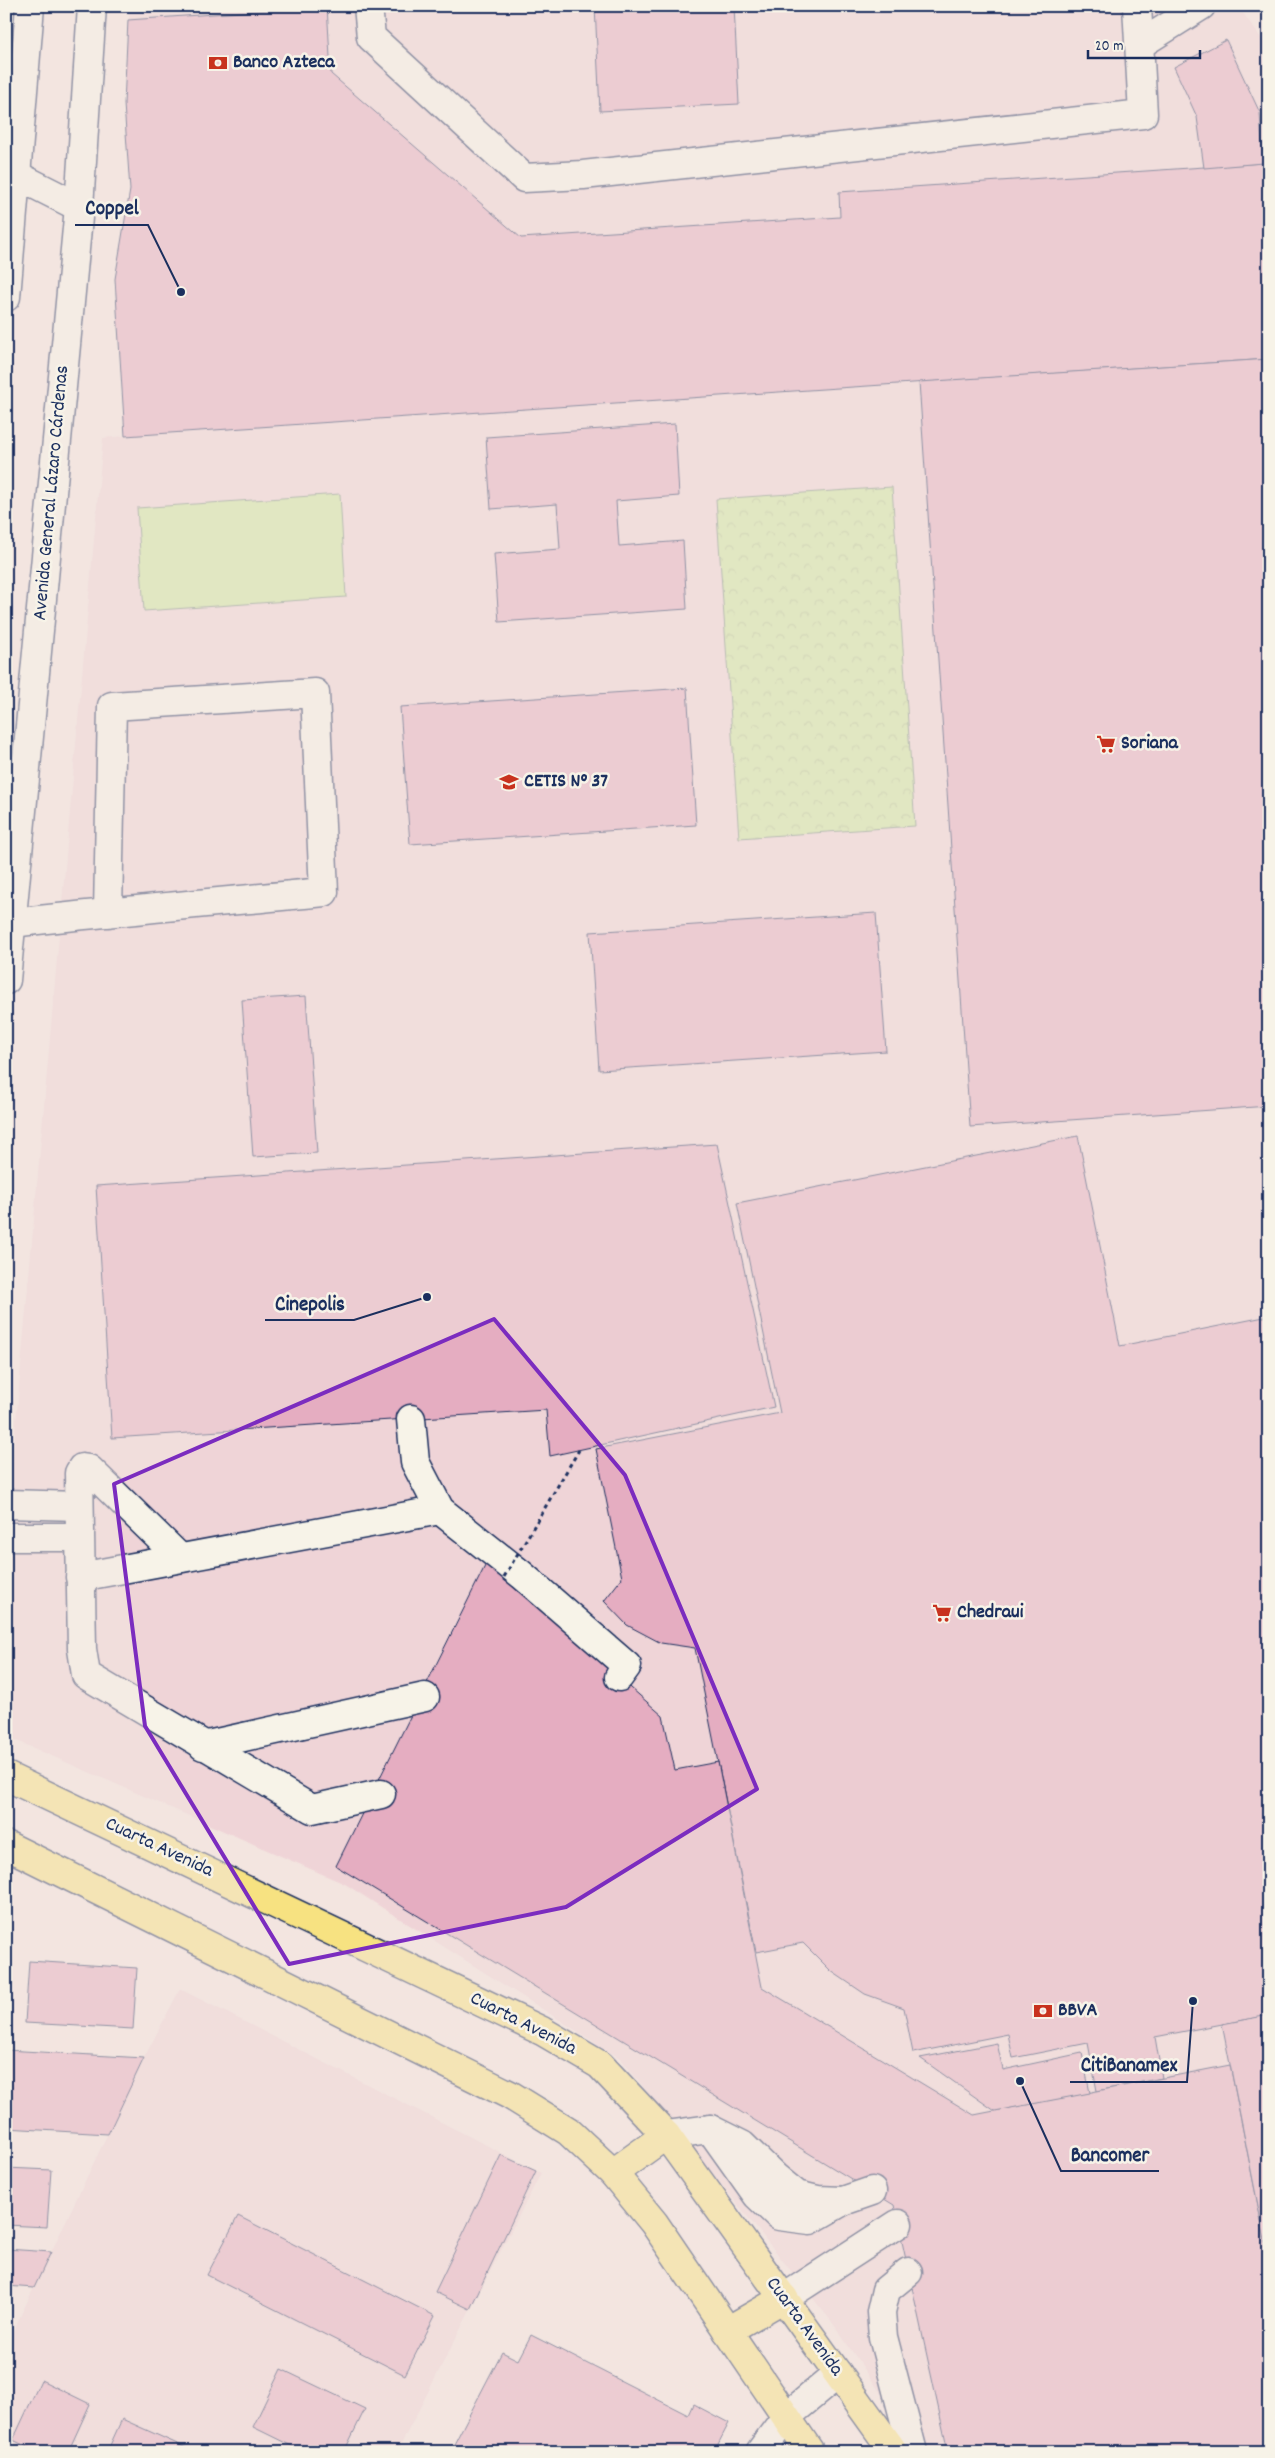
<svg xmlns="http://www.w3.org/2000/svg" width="1275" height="2458" font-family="Dekko,sans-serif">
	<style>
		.built { fill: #efd4d7 }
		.grass { fill: #cce89e; stroke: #748c7e }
		.park { fill: url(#park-crowns); stroke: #748c7e }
		.building { fill: #e5adc1; stroke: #1b2f5e }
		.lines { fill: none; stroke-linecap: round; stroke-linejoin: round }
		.minor-casing { stroke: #1b2f5e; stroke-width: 31 }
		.major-casing { stroke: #1b2f5e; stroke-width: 31 }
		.minor { stroke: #f7f3e8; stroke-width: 28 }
		.major { stroke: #f7e281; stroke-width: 28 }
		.path-bridge { stroke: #1b2f5e; stroke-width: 3; stroke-dasharray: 4 4; stroke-linecap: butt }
		.marked { fill: none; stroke: #7b2cbf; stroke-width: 4; stroke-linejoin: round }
		.labels { text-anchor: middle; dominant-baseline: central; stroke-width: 5; stroke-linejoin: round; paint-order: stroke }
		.poi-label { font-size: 20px; font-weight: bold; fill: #1b2f5e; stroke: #f7f3e8; text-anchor: start }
		.street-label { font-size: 20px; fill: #1b2f5e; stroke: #f7f3e8 }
		.leader { fill: none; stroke: #1b2f5e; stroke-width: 2 }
		.callout-dot { fill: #1b2f5e; stroke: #f7f3e8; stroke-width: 2 }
		.callout-label { font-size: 21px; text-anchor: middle; font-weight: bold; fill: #1b2f5e; stroke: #f7f3e8; stroke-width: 5; stroke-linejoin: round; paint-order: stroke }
	</style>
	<defs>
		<pattern id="park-crowns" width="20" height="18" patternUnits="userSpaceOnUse" patternTransform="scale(1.25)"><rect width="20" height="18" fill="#cce89e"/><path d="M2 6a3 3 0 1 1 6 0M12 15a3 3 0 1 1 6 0" fill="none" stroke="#afc78a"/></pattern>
	</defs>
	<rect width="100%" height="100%" fill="#f3e5e0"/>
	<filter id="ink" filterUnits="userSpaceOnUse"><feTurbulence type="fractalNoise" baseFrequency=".02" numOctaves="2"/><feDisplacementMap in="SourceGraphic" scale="10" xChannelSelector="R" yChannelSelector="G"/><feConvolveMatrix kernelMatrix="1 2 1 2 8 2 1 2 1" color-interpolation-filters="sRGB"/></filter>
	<g filter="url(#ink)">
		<g class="built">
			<polygon points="130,6 1238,6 1269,49 1269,2452 921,2452 832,2322 621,2059 345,1884 6,1736 6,1536 103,438 125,436 115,279 130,190 124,104"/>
			<polygon points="180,1989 541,2173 397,2452 6,2452 6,2346 144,2058"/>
		</g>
		<polygon class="grass" points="340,494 346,597 144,611 137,508"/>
		<polygon class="park" points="892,487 915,826 739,838 716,499"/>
		<g class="building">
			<polygon points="327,6 331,74 521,238 840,217 839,192 1263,163 1269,249 1269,359 125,436 115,279 130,190 124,104 128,20"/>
			<polygon points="595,6 734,6 739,104 600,111"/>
			<polygon points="1226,40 1260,113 1263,163 1204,168 1197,117 1174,67"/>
			<polygon points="1269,359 1269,1106 970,1127 919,382"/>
			<polygon points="675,424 679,496 616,501 619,546 683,541 687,609 499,622 494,554 560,549 557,504 491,509 486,437"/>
			<polygon points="687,688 696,825 410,844 400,707"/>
			<polygon points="876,913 886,1051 599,1070 590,932"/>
			<polygon points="306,996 317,1153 253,1157 242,1000"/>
			<polygon points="1078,1136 1120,1346 1269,1316 1269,2015 1155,2037 1162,2078 1097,2091 1088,2043 1013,2058 1008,2034 913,2053 904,2008 865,1994 831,1971 803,1943 756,1952 695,1648 661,1643 627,1625 604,1601 622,1578 596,1449 780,1413 737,1203"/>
			<polygon points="717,1144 774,1407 550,1456 546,1410 112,1438 96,1186"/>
			<polygon points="487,1562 663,1716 675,1770 718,1762 762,1987 974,2115 1230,2065 1269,2261 1269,2452 948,2452 894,2205 336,1866"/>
			<polygon points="29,1961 137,1968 133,2029 25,2023"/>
			<polygon points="1269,2015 1269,2261 1222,2024"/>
			<polygon points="997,2043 1003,2070 1082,2053 1090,2093 995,2111 920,2058"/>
			<polygon points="6,2050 144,2058 108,2134 6,2128"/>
			<polygon points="501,2155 536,2171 470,2309 435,2292"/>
			<polygon points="6,2168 51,2170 47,2227 6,2225"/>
			<polygon points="238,2216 435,2316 405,2375 207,2275"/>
			<polygon points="6,2249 51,2252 34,2288 6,2286"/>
			<polygon points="531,2335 688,2415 693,2404 729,2423 714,2452 450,2452 502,2352 518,2360"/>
			<polygon points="281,2369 365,2409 344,2452 304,2452 253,2427"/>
			<polygon points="41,2380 90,2404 68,2452 38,2452 13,2440"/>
			<polygon points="122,2419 195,2452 107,2452"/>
		</g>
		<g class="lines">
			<g class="minor-casing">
				<g id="minor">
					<polyline points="368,6 371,37 524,178 583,175 1143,114 1137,6"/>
					<polyline points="1139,45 1201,6"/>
					<polyline points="6,170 79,207"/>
					<polyline points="6,297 30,6"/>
					<path d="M12,923C116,911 220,902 324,892L315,693L112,706L108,913"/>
					<polyline points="6,980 79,207 92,6"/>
					<polyline points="411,1419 415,1462 440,1510 522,1575 627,1666 619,1677"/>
					<polyline points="6,1504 79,1506"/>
					<polyline points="6,1537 79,1537"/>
					<polyline points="180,1558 89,1469 82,1468 79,1473 82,1649 86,1675 312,1809 381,1794"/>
					<polyline points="80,1577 440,1510"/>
					<polyline points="203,1746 425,1697"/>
					<polyline points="710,2129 757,2195 779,2216 810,2220 843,2201 872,2191"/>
					<polyline points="666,2135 710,2129 742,2145 775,2177 797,2195 818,2200 843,2201"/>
					<polyline points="908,2272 886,2290 881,2312 883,2337 913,2452"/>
					<polyline points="784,2298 898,2224"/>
					<polyline points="760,2452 786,2417 838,2374"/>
				</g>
			</g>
			<g class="major-casing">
				<g id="major">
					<polyline points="6,1776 542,2031 600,2065 666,2135 894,2452"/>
					<polyline points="6,1845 510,2095 568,2131 613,2173 654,2223 810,2452"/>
					<polyline points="613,2173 666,2135"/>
					<polyline points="727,2331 784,2298"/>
				</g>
			</g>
			<use href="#minor" class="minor"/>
			<use href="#major" class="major"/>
			<polyline class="path-bridge" points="504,1577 579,1450"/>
		</g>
	</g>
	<path d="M0 0H1275V2458H0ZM494,1319L625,1475L757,1789L566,1907L289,1964L145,1726L114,1484Z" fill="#f3e5e0" fill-opacity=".55" fill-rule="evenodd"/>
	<path class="marked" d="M494,1319L625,1475L757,1789L566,1907L289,1964L145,1726L114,1484Z"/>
	<defs>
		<g id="bank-bare" transform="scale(1.5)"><path d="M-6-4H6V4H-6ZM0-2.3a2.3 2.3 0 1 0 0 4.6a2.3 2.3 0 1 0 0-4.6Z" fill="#c8321e" stroke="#f7f3e8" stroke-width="2.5" paint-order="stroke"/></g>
		<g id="supermarket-bare" transform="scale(1.5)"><path d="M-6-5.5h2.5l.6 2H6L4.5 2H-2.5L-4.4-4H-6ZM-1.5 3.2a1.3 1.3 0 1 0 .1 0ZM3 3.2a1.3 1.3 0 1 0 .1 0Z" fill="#c8321e" stroke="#f7f3e8" stroke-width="2.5" paint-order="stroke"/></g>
		<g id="university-bare" transform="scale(1.5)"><path d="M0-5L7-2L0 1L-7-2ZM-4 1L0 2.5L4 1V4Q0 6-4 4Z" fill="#c8321e" stroke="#f7f3e8" stroke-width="2.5" paint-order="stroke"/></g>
	</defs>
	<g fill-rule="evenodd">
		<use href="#bank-bare" x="218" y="63"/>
		<use href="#supermarket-bare" x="1106" y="744"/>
		<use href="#university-bare" x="509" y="782"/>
		<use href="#supermarket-bare" x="942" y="1613"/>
		<use href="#bank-bare" x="1043" y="2011"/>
	</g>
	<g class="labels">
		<g class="poi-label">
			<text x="233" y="63">Banco Azteca</text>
			<text x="1121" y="744">Soriana</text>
			<text x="524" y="782">CETIS N° 37</text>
			<text x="957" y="1613">Chedraui</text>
			<text x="1058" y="2011">BBVA</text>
		</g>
		<g class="street-label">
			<text transform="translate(52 493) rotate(-85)">Avenida General Lázaro Cárdenas</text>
			<text transform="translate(159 1848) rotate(25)">Cuarta Avenida</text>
			<text transform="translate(523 2024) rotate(27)">Cuarta Avenida</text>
			<text transform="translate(804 2327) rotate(54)">Cuarta Avenida</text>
		</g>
	</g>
	<path class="leader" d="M181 292L148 225H75M427 1297L354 1320H265M1193 2001L1187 2082H1070M1020 2081L1061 2171H1159"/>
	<g class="callout-dot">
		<circle cx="181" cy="292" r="5"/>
		<circle cx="427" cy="1297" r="5"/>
		<circle cx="1193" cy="2001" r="5"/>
		<circle cx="1020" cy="2081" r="5"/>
	</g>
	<g class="callout-label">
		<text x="112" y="214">Coppel</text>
		<text x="310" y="1310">Cinepolis</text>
		<text x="1129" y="2071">CitiBanamex</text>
		<text x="1110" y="2161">Bancomer</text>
	</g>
	<rect width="1275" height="2458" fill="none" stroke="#f7f3e8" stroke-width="25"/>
	<rect x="12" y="12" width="1250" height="2433" fill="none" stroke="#1b2f5e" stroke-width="2" filter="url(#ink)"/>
	<path d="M1088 50v8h112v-8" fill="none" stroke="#1b2f5e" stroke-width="2.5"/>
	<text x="1095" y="50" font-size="15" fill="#1b2f5e" stroke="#f7f3e8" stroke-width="4" paint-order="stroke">20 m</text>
</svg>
